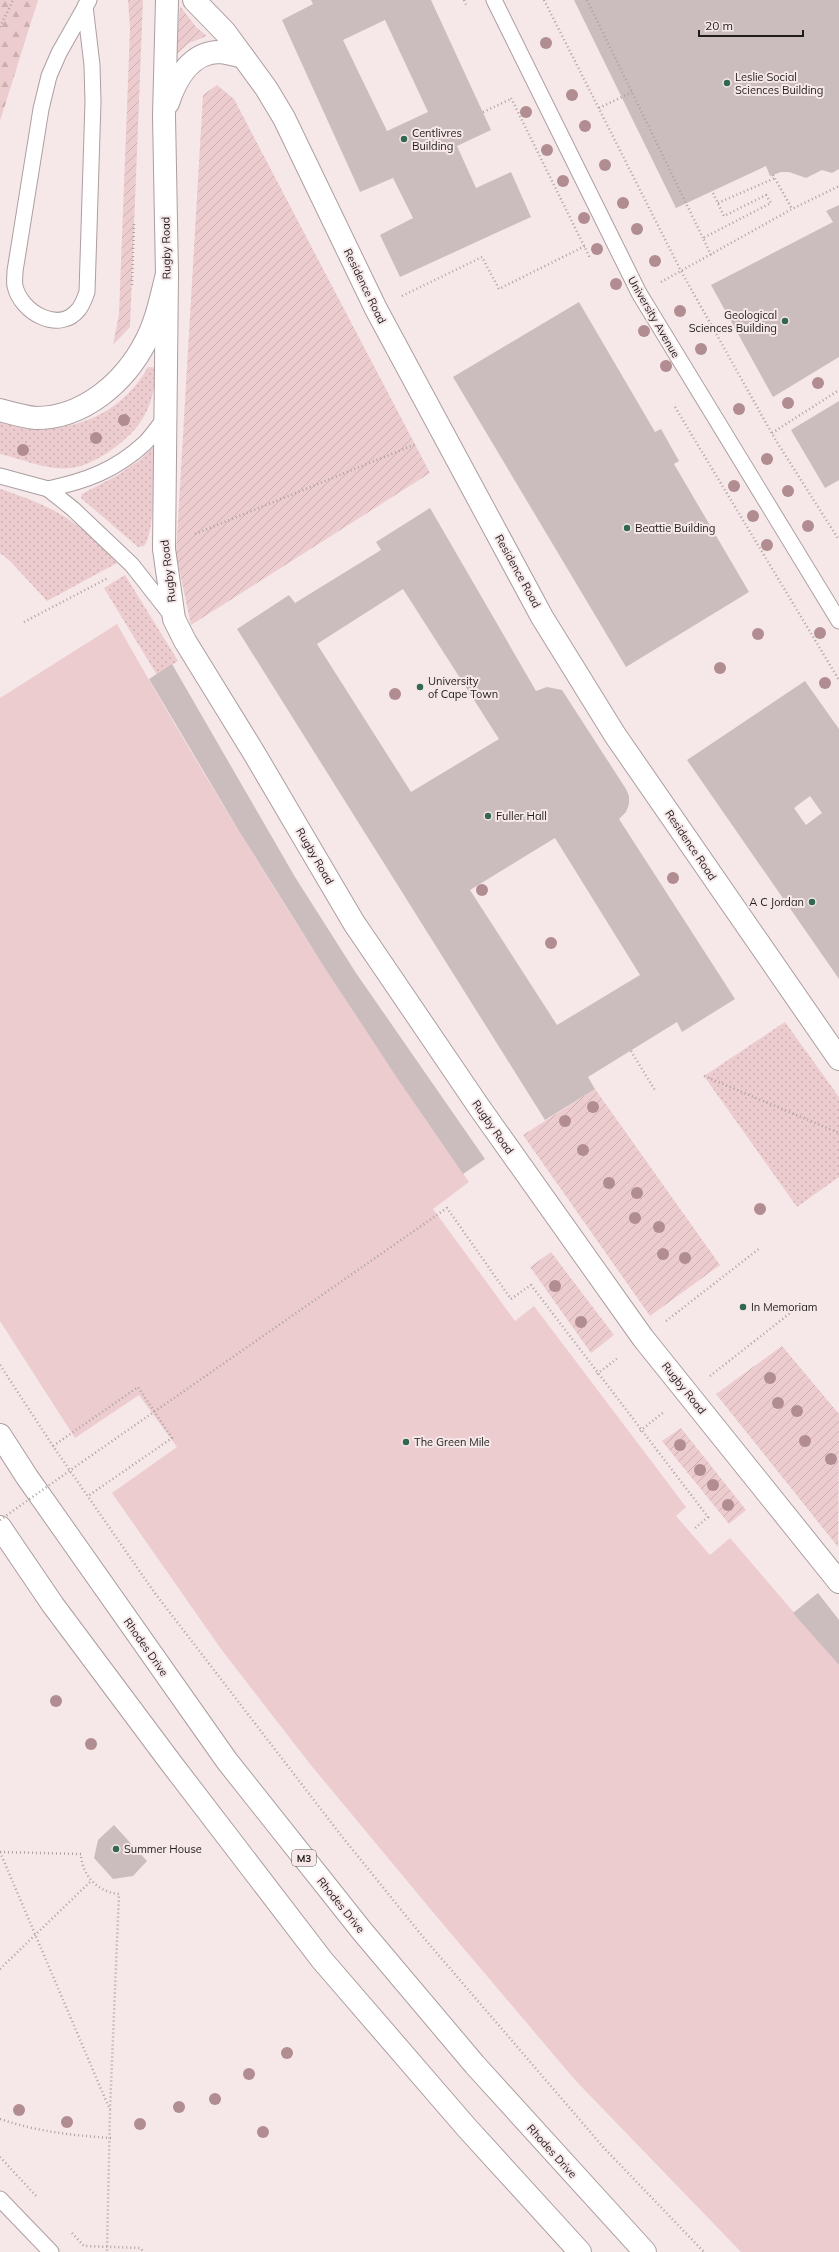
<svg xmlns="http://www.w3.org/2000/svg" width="839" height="2252" font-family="Mulish,sans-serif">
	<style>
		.grass { fill: url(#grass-dots) }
		.forest { fill: url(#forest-firs) }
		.garden { fill: url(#garden-furrows) }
		.pitch { fill: #eccccf }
		.building { fill: #cbbdbe; fill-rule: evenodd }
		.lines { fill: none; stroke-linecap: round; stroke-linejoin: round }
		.lane-casing { stroke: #ac9ea0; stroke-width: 17 }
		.street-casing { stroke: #ac9ea0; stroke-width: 24 }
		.highway-casing { stroke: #ac9ea0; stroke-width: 24 }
		.path { stroke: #aca1a2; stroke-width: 2.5; stroke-dasharray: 1 3; stroke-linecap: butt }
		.lane { stroke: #fff; stroke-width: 15 }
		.street { stroke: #fff; stroke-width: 22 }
		.highway { stroke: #fff; stroke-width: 22 }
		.path-bridge { stroke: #aca1a2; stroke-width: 2.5; stroke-dasharray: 1 3; stroke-linecap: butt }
		.tree { fill: #b18c91 }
		.poi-dot { fill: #31684f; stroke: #f6e8e9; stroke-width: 1.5 }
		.labels { text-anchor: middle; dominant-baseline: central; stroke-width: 4; stroke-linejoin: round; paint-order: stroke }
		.shield { fill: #f6e8e9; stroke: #61595a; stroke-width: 1 }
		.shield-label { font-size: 10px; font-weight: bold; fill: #211c1c }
		.poi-label { font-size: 11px; fill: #211c1c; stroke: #f6e8e9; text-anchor: start }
		.street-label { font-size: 11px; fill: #211c1c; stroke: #f6e8e9 }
	</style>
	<defs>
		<pattern id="grass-dots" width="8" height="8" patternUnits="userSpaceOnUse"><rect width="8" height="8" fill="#eccccf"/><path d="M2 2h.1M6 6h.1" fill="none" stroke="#caafb1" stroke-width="1.8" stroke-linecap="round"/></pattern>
		<pattern id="forest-firs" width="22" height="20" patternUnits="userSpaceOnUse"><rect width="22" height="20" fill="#eccccf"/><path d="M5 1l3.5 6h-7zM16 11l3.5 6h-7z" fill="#caafb1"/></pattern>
		<pattern id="garden-furrows" width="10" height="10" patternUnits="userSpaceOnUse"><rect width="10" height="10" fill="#eccccf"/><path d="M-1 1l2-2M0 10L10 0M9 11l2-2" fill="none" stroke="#caafb1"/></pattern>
	</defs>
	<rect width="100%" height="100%" fill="#f6e8e9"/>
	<g class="grass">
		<path d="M148,367H153C157,374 156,380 154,387C152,399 148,411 141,421C129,440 94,466 71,468C46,471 24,459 0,454V421C58,439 117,422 148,367Z"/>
		<path d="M153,447L155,450C154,469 155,534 144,546L138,547L81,498L82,494L118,475L140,460Z"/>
		<path d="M0,489C55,507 78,520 117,563L47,601L10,561L0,553Z"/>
		<polygon points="125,575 178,661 157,675 104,588"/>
		<polygon points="785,1022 839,1097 839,1177 797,1207 704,1076"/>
	</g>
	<polygon class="forest" points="0,0 38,0 0,121"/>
	<g class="garden">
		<polygon points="128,0 143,0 130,327 113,345 119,314 130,29"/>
		<polygon points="180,6 196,27 207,36 189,43 175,56"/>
		<polygon points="217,85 234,99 430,473 191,625 176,554 203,95"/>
		<polygon points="595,1089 720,1265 650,1316 523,1135"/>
		<polygon points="551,1252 614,1335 591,1353 530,1267"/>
		<polygon points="782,1346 839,1414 838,1547 716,1394"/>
		<polygon points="681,1428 746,1510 729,1524 662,1441"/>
	</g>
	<path class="pitch" d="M117,624C226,816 343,1003 469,1182L433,1209L515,1321L534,1306L686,1507L676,1516L710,1555L730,1538L839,1665V2252H741L575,2080L437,1917L310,1764L221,1649L112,1493L177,1447L139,1395L75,1438L0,1321V698Z"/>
	<g class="building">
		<path d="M311,0H431L491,130L457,146L476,188L511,172L531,217L400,277L380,235L413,218L393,178L360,192L282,20L313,4ZM385,20L428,112L387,131L343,40Z"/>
		<polygon points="574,0 839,0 839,169 832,173 822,170 806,178 789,172 781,172 770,176 766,166 676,208"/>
		<polygon points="839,205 839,357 773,397 711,285 833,222 826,211"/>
		<polygon points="579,302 655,432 661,429 679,461 674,464 749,592 626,667 453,377"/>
		<polygon points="839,401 839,480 825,488 791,430"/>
		<path d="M430,508L536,691L547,687L562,690L626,789L629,796V804L626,812L619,819L735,999L682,1032L677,1022L588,1077L595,1089L545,1120L237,629L289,595L295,603L381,550L376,542ZM403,589L499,739L411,792L317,644ZM555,838L640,975L557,1025L470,890Z"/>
		<polygon points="172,664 295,877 356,973 485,1159 463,1174 397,1078 326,970 239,831 149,679"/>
		<path d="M805,681L839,729V979L687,760ZM810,796L822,813L806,825L794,808Z"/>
		<polygon points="818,1593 839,1620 839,1665 793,1613"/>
		<polygon points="114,1825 147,1861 133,1876 113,1879 94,1858 98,1840"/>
	</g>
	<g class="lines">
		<g class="lane-casing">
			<g id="lane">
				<polyline points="494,0 639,293 839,621"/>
				<path d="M85,6L92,65L93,102L87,292C85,297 83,304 79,309C60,334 21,313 15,286C14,282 15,276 15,271L41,109L49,76L59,53L89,0"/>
				<polyline points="0,476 48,489 73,509 132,565 172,616"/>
				<path d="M48,489C86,481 116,470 145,443C152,436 158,427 164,419"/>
				<polyline points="0,2199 51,2252"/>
			</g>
		</g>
		<g class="street-casing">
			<g id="street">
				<polyline points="167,0 164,116 167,274 164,549 174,619 185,641 254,753 354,923 479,1107 643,1338 839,1582"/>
				<polyline points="194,0 225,32 266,88 284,118 376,309 542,617 615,735 839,1059"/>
				<path d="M168,103C176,78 192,51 221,52C228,53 236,55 243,57"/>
			</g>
		</g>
		<g class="highway-casing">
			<g id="highway">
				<path d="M0,410C11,413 24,417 36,418C84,418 125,382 146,341C157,320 161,297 167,274"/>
				<polyline points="0,1435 27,1477 227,1761 362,1931 475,2065 645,2252"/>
				<polyline points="0,1527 53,1605 171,1763 322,1960 467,2128 580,2252"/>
			</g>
		</g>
		<g class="path">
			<polyline points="464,0 467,7"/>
			<polyline points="544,0 681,271 775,439 839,540"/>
			<polyline points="587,0 703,238"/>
			<polyline points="0,27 13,0"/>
			<polyline points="511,98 590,258"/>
			<polyline points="599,108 632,92"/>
			<polyline points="483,112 511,99"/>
			<polyline points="773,175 792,209"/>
			<polyline points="718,203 775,178"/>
			<polyline points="711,255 703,238 771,203 766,195 724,216 712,191"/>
			<polyline points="661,282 792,209 839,186"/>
			<polyline points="132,285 134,224"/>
			<polyline points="402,296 482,257 499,289 585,246"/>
			<polyline points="675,407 839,680"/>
			<polyline points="772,433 839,390"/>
			<polyline points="195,534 416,444"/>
			<polyline points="24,622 108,578"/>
			<polyline points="631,1051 656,1092"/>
			<polyline points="704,1076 839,1133"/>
			<polyline points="666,1321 760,1248"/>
			<polyline points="0,1365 53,1446 154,1592 340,1834 423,1937 604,2148 704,2252"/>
			<polyline points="597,1374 619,1357"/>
			<polyline points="710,1376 803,1303"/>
			<polyline points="640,1431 665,1411"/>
			<polyline points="53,1446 138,1387 172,1438 88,1496"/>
			<polyline points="82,1462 447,1208 511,1299 531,1285 708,1517 693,1530"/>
			<polyline points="0,1852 110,2110 107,2252"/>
			<path d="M0,1852L81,1854C82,1876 98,1892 119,1894L110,2109"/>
			<polyline points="0,1969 91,1881"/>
			<path d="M0,2119C39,2132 70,2135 111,2138"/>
			<polyline points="0,2157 38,2198"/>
			<polyline points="72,2233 84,2246 140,2248 144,2252"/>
		</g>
		<use href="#lane" class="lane"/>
		<use href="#street" class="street"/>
		<use href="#highway" class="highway"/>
		<polyline class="path-bridge" points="0,1520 82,1462"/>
	</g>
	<g class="tree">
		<circle cx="546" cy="43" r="6"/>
		<circle cx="572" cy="95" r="6"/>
		<circle cx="526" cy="112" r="6"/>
		<circle cx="585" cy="126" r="6"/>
		<circle cx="547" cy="150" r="6"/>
		<circle cx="605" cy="165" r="6"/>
		<circle cx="563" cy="181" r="6"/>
		<circle cx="623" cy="203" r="6"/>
		<circle cx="584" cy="218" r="6"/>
		<circle cx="637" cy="229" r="6"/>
		<circle cx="597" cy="249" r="6"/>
		<circle cx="655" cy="261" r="6"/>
		<circle cx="616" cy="284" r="6"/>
		<circle cx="680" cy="311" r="6"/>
		<circle cx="644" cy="331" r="6"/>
		<circle cx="701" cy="349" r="6"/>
		<circle cx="666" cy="366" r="6"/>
		<circle cx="818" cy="383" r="6"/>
		<circle cx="788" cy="403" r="6"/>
		<circle cx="739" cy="409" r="6"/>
		<circle cx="124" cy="420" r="6"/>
		<circle cx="96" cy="438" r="6"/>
		<circle cx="23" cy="450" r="6"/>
		<circle cx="767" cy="459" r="6"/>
		<circle cx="734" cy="486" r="6"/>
		<circle cx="788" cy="491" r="6"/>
		<circle cx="753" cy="516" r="6"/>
		<circle cx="808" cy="526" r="6"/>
		<circle cx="767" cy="545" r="6"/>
		<circle cx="820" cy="633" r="6"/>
		<circle cx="758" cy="634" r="6"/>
		<circle cx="720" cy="668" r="6"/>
		<circle cx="825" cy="683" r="6"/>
		<circle cx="395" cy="694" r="6"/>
		<circle cx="673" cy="878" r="6"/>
		<circle cx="482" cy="890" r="6"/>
		<circle cx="551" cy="943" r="6"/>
		<circle cx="593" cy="1107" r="6"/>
		<circle cx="565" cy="1121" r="6"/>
		<circle cx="583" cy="1150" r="6"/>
		<circle cx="609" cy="1183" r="6"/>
		<circle cx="637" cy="1193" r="6"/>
		<circle cx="760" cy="1209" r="6"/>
		<circle cx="635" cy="1218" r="6"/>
		<circle cx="659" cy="1227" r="6"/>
		<circle cx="663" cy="1254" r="6"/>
		<circle cx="685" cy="1258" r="6"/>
		<circle cx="555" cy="1286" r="6"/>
		<circle cx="581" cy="1322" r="6"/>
		<circle cx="770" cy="1378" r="6"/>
		<circle cx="778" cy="1403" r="6"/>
		<circle cx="797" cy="1411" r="6"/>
		<circle cx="805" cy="1441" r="6"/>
		<circle cx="680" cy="1445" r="6"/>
		<circle cx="831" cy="1459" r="6"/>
		<circle cx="700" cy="1470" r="6"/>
		<circle cx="713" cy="1485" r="6"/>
		<circle cx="728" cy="1505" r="6"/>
		<circle cx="56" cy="1701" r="6"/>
		<circle cx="91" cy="1744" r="6"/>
		<circle cx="287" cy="2053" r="6"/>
		<circle cx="249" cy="2074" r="6"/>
		<circle cx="215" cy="2099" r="6"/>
		<circle cx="179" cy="2107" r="6"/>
		<circle cx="19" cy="2110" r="6"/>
		<circle cx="67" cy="2122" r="6"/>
		<circle cx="140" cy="2124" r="6"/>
		<circle cx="263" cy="2132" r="6"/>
	</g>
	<g class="poi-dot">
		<circle cx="727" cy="83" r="4"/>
		<circle cx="404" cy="139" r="4"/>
		<circle cx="785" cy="321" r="4"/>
		<circle cx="627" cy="528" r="4"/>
		<circle cx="420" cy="687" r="4"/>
		<circle cx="488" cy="816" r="4"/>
		<circle cx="812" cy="902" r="4"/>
		<circle cx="743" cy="1307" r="4"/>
		<circle cx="406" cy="1442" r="4"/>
		<circle cx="116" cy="1849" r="4"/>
	</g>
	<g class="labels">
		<rect class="shield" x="292" y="1850" width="24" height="16" rx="3"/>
		<g class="shield-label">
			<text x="304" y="1858">M3</text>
		</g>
		<g class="poi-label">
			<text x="735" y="77">Leslie Social<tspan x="735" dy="13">Sciences Building</tspan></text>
			<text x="412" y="133">Centlivres<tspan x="412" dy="13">Building</tspan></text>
			<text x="777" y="315" text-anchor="end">Geological<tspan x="777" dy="13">Sciences Building</tspan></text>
			<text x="635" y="528">Beattie Building</text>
			<text x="428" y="681">University<tspan x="428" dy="13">of Cape Town</tspan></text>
			<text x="496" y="816">Fuller Hall</text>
			<text x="804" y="902" text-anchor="end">A C Jordan</text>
			<text x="751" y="1307">In Memoriam</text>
			<text x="414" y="1442">The Green Mile</text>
			<text x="124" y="1849">Summer House</text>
		</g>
		<g class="street-label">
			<text transform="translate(166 248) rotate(-91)">Rugby Road</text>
			<text transform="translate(365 286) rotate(64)">Residence Road</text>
			<text transform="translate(654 317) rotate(60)">University Avenue</text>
			<text transform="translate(168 571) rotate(-97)">Rugby Road</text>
			<text transform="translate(518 571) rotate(61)">Residence Road</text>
			<text transform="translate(691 845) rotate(56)">Residence Road</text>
			<text transform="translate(315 856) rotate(60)">Rugby Road</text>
			<text transform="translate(493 1127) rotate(55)">Rugby Road</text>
			<text transform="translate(684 1388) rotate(51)">Rugby Road</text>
			<text transform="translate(146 1647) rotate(55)">Rhodes Drive</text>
			<text transform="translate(341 1905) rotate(51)">Rhodes Drive</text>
			<text transform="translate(552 2151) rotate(48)">Rhodes Drive</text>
		</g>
	</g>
	<path d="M699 30v6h104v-6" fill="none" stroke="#211c1c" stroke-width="2"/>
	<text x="705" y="30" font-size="12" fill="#211c1c" stroke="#f6e8e9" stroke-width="3" paint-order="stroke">20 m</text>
</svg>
